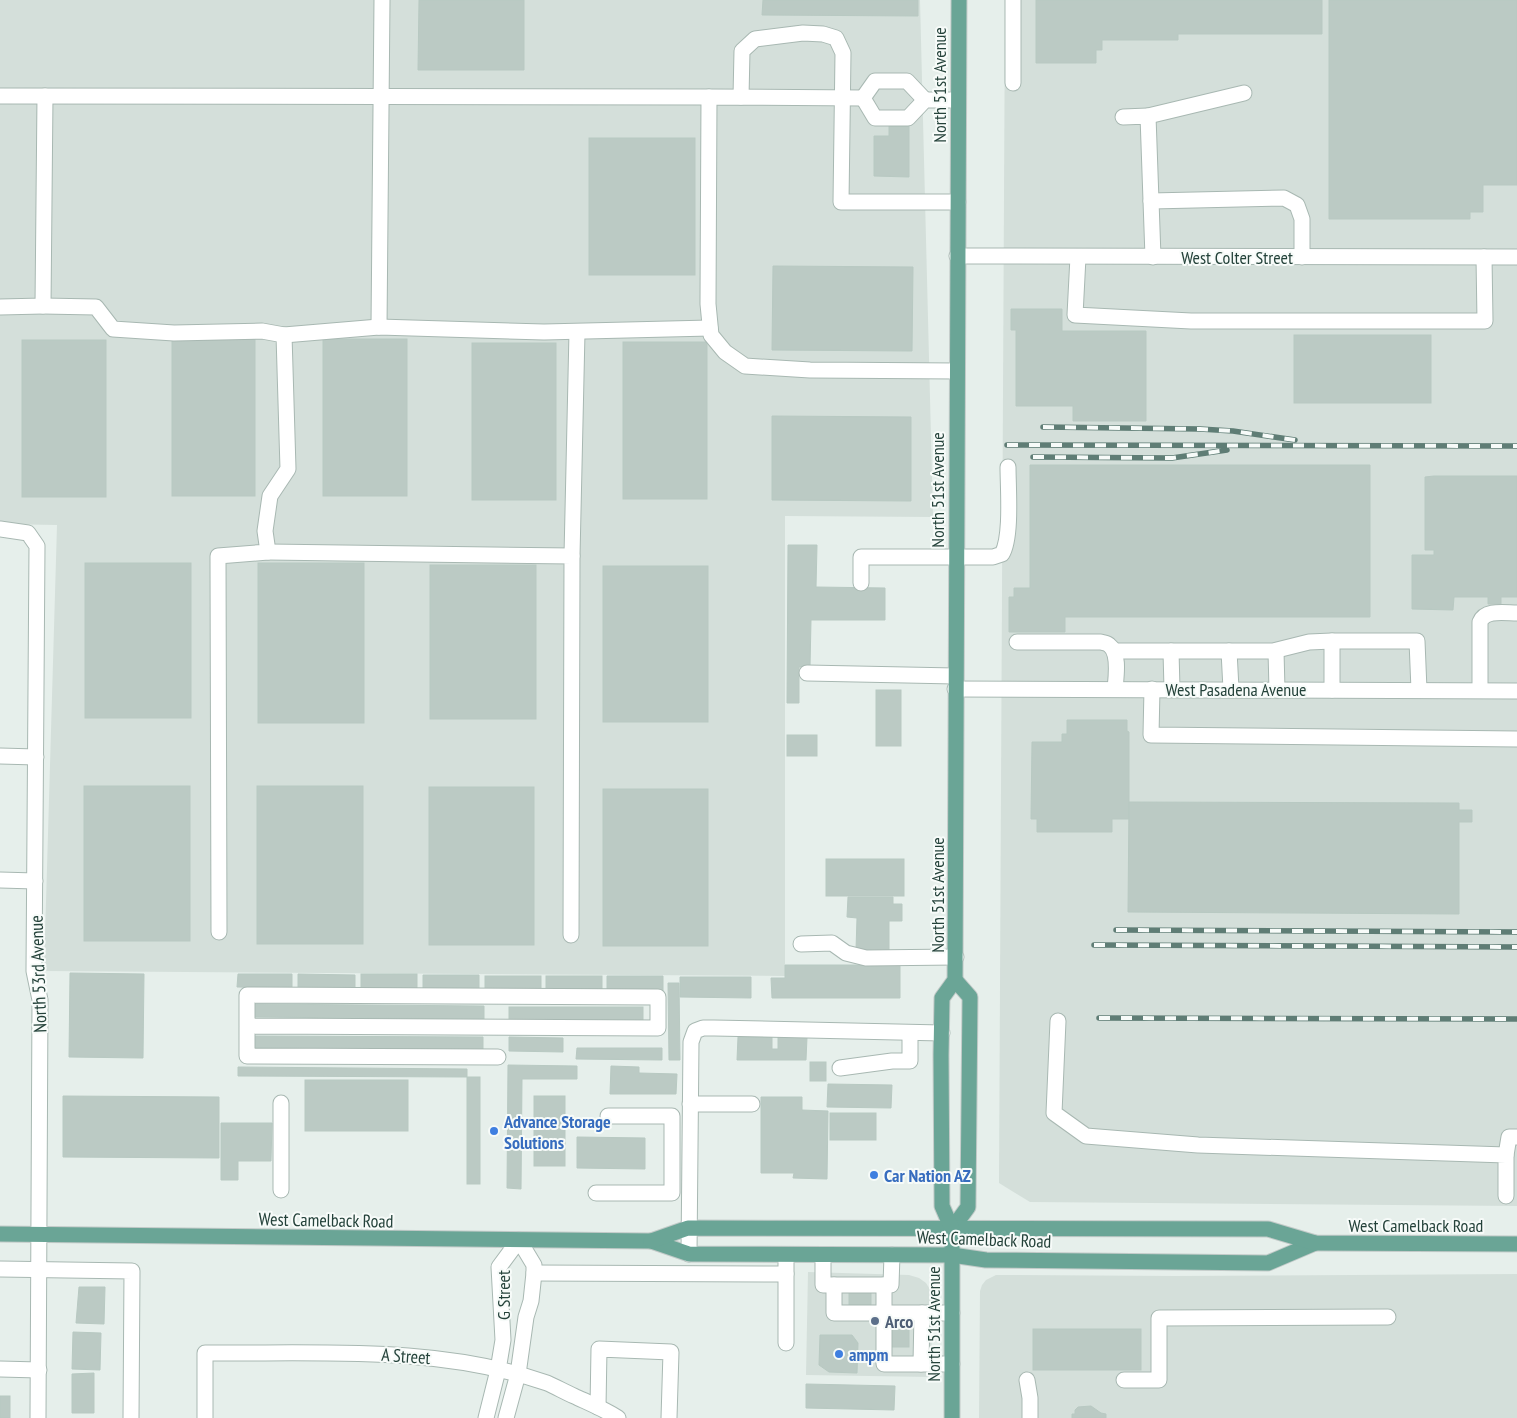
<svg xmlns="http://www.w3.org/2000/svg" width="1517" height="1418" font-family="'PT Sans Narrow',sans-serif">
	<style>
		.built { fill: #d4dfda }
		.building { fill: #bbcac4; stroke: #b8c9c2 }
		.lines { fill: none; stroke-linecap: round; stroke-linejoin: round }
		.minor-casing { stroke: #a8b8b2; stroke-width: 17 }
		.major-casing { stroke: #c2cac8; stroke-width: 17 }
		.minor { stroke: #fff; stroke-width: 15 }
		.major { stroke: #6aa596; stroke-width: 15 }
		.rail-casing { stroke: #5f7d75; stroke-width: 5.5 }
		.rail { stroke: #f7fbf9; stroke-width: 4; stroke-dasharray: 11; stroke-linecap: butt }
		.shop-dot { fill: #3f7fe0; stroke: #f7fbf9; stroke-width: 2 }
		.service-dot { fill: #5c6f8a; stroke: #f7fbf9; stroke-width: 2 }
		.labels { text-anchor: middle; dominant-baseline: central; stroke-width: 4; stroke-linejoin: round; paint-order: stroke }
		.street-label { font-size: 18px; fill: #24423a; stroke: #f7fbf9 }
		.shop-label { font-size: 18px; font-weight: bold; fill: #366cbe; stroke: #f7fbf9; text-anchor: start }
		.service-label { font-size: 18px; font-weight: bold; fill: #4e5e75; stroke: #f7fbf9; text-anchor: start }
	</style>
	<rect width="100%" height="100%" fill="#e6efeb"/>
	<g class="built">
		<polygon points="0,0 920,0 933,517 785,516 785,976 44,971 57,525 0,524"/>
		<polygon points="1005,0 1517,0 1517,1206 1030,1202 999,1183"/>
		<polygon points="808,1272 909,1275 919,1278 926,1283 931,1291 932,1377 806,1375"/>
		<polygon points="1517,1274 1517,1418 979,1418 980,1291 982,1285 986,1280 996,1275 1175,1276"/>
	</g>
	<g class="building">
		<polygon points="419,0 524,0 524,70 418,70"/>
		<polygon points="763,0 918,0 918,16 762,15"/>
		<polygon points="1036,0 1322,0 1322,34 1178,34 1178,40 1102,40 1102,50 1096,50 1096,63 1036,63"/>
		<polygon points="1329,0 1517,0 1517,185 1483,185 1483,212 1470,212 1470,219 1329,219"/>
		<polygon points="889,126 909,126 909,177 874,176 874,136 889,136"/>
		<rect x="589" y="138" width="106" height="137"/>
		<polygon points="773,266 913,267 912,351 772,350"/>
		<polygon points="1011,309 1062,309 1062,331 1146,331 1146,421 1073,421 1073,406 1016,406 1016,330 1011,330"/>
		<rect x="1294" y="335" width="137" height="68"/>
		<rect x="172" y="339" width="83" height="157"/>
		<rect x="323" y="339" width="84" height="157"/>
		<rect x="22" y="340" width="84" height="157"/>
		<rect x="623" y="342" width="84" height="157"/>
		<rect x="472" y="343" width="84" height="157"/>
		<polygon points="772,416 911,417 911,501 772,500"/>
		<polygon points="1030,465 1370,465 1370,617 1065,617 1065,632 1009,632 1009,597 1014,597 1014,588 1030,588"/>
		<polygon points="1434,476 1517,476 1517,597 1501,597 1501,604 1488,604 1488,597 1454,597 1453,610 1412,609 1412,555 1434,555 1434,550 1425,550 1425,477"/>
		<polygon points="788,545 817,545 816,587 885,588 885,620 811,620 810,667 799,667 799,703 787,703"/>
		<rect x="85" y="563" width="106" height="155"/>
		<rect x="258" y="563" width="106" height="160"/>
		<rect x="430" y="565" width="106" height="154"/>
		<rect x="603" y="566" width="105" height="156"/>
		<rect x="876" y="690" width="25" height="56"/>
		<polygon points="1067,720 1127,720 1127,731 1129,732 1129,819 1112,819 1112,832 1037,832 1037,819 1031,819 1032,742 1062,742 1062,734 1067,734"/>
		<rect x="787" y="735" width="30" height="21"/>
		<rect x="84" y="786" width="106" height="155"/>
		<rect x="257" y="786" width="106" height="158"/>
		<rect x="429" y="787" width="105" height="158"/>
		<rect x="603" y="789" width="105" height="157"/>
		<polygon points="1129,802 1459,803 1459,810 1472,810 1472,822 1459,822 1459,914 1128,912"/>
		<rect x="826" y="859" width="78" height="37"/>
		<polygon points="848,897 893,897 893,904 902,904 902,921 889,921 889,951 856,950 857,918 847,917"/>
		<polygon points="785,965 900,965 900,998 772,998 771,978 785,978"/>
		<polygon points="70,973 144,974 143,1058 69,1057"/>
		<polygon points="238,974 292,974 292,988 237,987"/>
		<polygon points="298,974 355,975 355,989 298,988"/>
		<rect x="361" y="974" width="56" height="14"/>
		<polygon points="423,975 479,975 479,990 423,989"/>
		<rect x="485" y="976" width="56" height="13"/>
		<rect x="546" y="976" width="56" height="14"/>
		<polygon points="607,976 663,976 663,991 607,990"/>
		<polygon points="680,977 751,977 751,998 680,997"/>
		<polygon points="668,983 679,983 680,1060 669,1060"/>
		<polygon points="254,1004 484,1006 484,1019 254,1017"/>
		<rect x="509" y="1007" width="134" height="13"/>
		<polygon points="254,1036 483,1037 483,1050 254,1048"/>
		<polygon points="509,1037 563,1038 563,1052 509,1051"/>
		<polygon points="738,1037 772,1037 772,1049 778,1049 778,1037 807,1037 806,1060 737,1060"/>
		<polygon points="577,1048 662,1048 662,1060 576,1059"/>
		<rect x="810" y="1062" width="16" height="19"/>
		<polygon points="508,1065 577,1066 577,1079 522,1079 521,1189 507,1188"/>
		<polygon points="611,1066 639,1067 639,1073 677,1074 676,1094 610,1094"/>
		<polygon points="238,1067 467,1069 467,1077 238,1076"/>
		<rect x="467" y="1077" width="13" height="107"/>
		<rect x="305" y="1080" width="103" height="51"/>
		<polygon points="828,1084 892,1085 891,1108 827,1107"/>
		<polygon points="63,1096 219,1097 219,1158 63,1157"/>
		<rect x="534" y="1096" width="31" height="70"/>
		<polygon points="761,1097 802,1097 802,1110 828,1111 827,1179 793,1178 794,1173 761,1173"/>
		<rect x="830" y="1113" width="46" height="27"/>
		<polygon points="221,1123 272,1123 271,1161 238,1161 238,1180 221,1180"/>
		<polygon points="577,1137 645,1138 645,1169 577,1168"/>
		<polygon points="79,1287 105,1287 104,1324 76,1323"/>
		<polygon points="849,1289 871,1290 871,1307 849,1307"/>
		<rect x="891" y="1325" width="18" height="22"/>
		<rect x="1033" y="1329" width="108" height="41"/>
		<polygon points="73,1332 101,1333 100,1370 72,1369"/>
		<polygon points="820,1335 852,1335 858,1343 857,1373 829,1372 819,1365"/>
		<polygon points="94,1373 94,1413 72,1413 72,1374"/>
		<polygon points="806,1384 895,1386 894,1410 806,1408"/>
		<rect x="0" y="1396" width="10" height="22"/>
		<polygon points="1091,1406 1101,1413 1106,1414 1106,1418 1072,1418 1072,1414 1075,1414 1075,1410 1078,1407"/>
	</g>
	<g class="lines">
		<g class="minor-casing">
			<g id="minor">
				<polyline points="1013,83 1013,0"/>
				<polyline points="0,96 709,97"/>
				<polyline points="741,97 742,51 755,39 803,33 823,34 836,38 843,53 841,202 958,202"/>
				<polyline points="863,98 709,97 708,304 711,335 725,352 745,366 810,370 957,371"/>
				<polyline points="863,98 875,118 908,118 925,100 958,100"/>
				<polyline points="863,98 875,81 907,81 925,100"/>
				<polyline points="1148,116 1244,93"/>
				<polyline points="1123,117 1148,116 1153,257"/>
				<polyline points="1151,201 1284,198 1297,205 1302,219 1302,257"/>
				<polyline points="957,256 1517,257"/>
				<polyline points="1078,257 1075,315 1191,321 1485,321 1484,257"/>
				<polyline points="43,306 96,307 113,329 174,333 262,331 284,335 288,469 270,496 265,531 268,552 218,556 219,932"/>
				<polyline points="0,307 43,306 45,96"/>
				<polyline points="379,327 382,0"/>
				<polyline points="284,335 379,327 544,332 710,328"/>
				<polyline points="0,529 28,533 37,546 34,971 40,1000 38,1418"/>
				<polyline points="268,552 572,556 571,935"/>
				<polyline points="572,556 577,332"/>
				<path d="M861,583V557H993L1002,554C1012,537 1008,488 1008,467"/>
				<path d="M1017,642H1101C1104,643 1107,643 1109,645C1120,653 1116,677 1115,689"/>
				<polyline points="1114,651 1273,651 1309,642 1332,641"/>
				<polyline points="1171,651 1172,689"/>
				<polyline points="1229,651 1231,689"/>
				<polyline points="1276,651 1277,690"/>
				<polyline points="807,673 955,676"/>
				<polyline points="955,689 1517,691"/>
				<polyline points="1152,689 1151,735 1517,739"/>
				<polyline points="1332,690 1332,641 1417,641 1419,690"/>
				<path d="M1480,690V622C1485,609 1505,613 1517,613"/>
				<polyline points="0,756 36,757"/>
				<polyline points="0,880 35,881"/>
				<polyline points="801,944 832,943 846,953 866,958 956,957"/>
				<polyline points="1058,1021 1054,1113 1086,1136 1198,1145 1506,1155 1506,1196"/>
				<polyline points="247,1026 658,1028 658,997 247,995 247,1056 498,1057"/>
				<polyline points="840,1068 892,1061 910,1061 910,1033"/>
				<polyline points="281,1103 281,1190"/>
				<polyline points="690,1104 752,1104"/>
				<polyline points="1506,1155 1509,1137 1517,1137"/>
				<polyline points="596,1193 672,1193 672,1116 608,1116"/>
				<polyline points="689,1254 691,1042 695,1031 703,1028 714,1028 942,1033"/>
				<polyline points="823,1255 823,1285 891,1285 892,1255"/>
				<polyline points="0,1269 132,1271 131,1418"/>
				<polyline points="534,1273 786,1274 786,1255"/>
				<polyline points="834,1285 834,1313 952,1313"/>
				<polyline points="884,1285 884,1364 952,1364"/>
				<polyline points="786,1343 786,1274"/>
				<polyline points="921,1364 922,1313"/>
				<polyline points="0,1369 39,1370"/>
				<polyline points="1027,1380 1030,1398 1030,1418"/>
				<polyline points="1124,1380 1159,1380 1159,1318 1388,1317"/>
				<polyline points="598,1407 599,1349 671,1352 669,1418"/>
				<path d="M205,1418V1353C319,1354 438,1345 547,1383C556,1387 565,1392 574,1396C589,1403 604,1409 618,1418"/>
				<polyline points="486,1418 498,1370 503,1340 499,1267 519,1240 534,1265 534,1273 531,1301 526,1317 518,1374 506,1418"/>
			</g>
		</g>
		<g class="major-casing">
			<g id="major">
				<polyline points="952,1229 968,1207 970,997 955,980"/>
				<polyline points="0,1234 651,1241 689,1254 952,1255 986,1260 1268,1263 1315,1243"/>
				<polyline points="651,1241 688,1228 1268,1229 1315,1243 1517,1244"/>
				<polyline points="952,1418 952,1229 942,1206 941,1055 942,998 955,980 959,0"/>
			</g>
		</g>
		<use href="#minor" class="minor"/>
		<use href="#major" class="major"/>
		<g class="rail-casing">
			<g id="rail">
				<polyline points="1043,427 1200,429 1233,431 1295,440"/>
				<polyline points="1007,445 1517,446"/>
				<polyline points="1033,457 1172,458 1227,450"/>
				<polyline points="1116,930 1517,932"/>
				<polyline points="1094,945 1517,947"/>
				<polyline points="1099,1018 1517,1019"/>
			</g>
		</g>
		<use href="#rail" class="rail"/>
	</g>
	<g class="shop-dot">
		<circle cx="494" cy="1131" r="5"/>
		<circle cx="874" cy="1175" r="5"/>
		<circle cx="839" cy="1354" r="5"/>
	</g>
	<circle class="service-dot" cx="875" cy="1321" r="5"/>
	<g class="labels">
		<g class="street-label">
			<text transform="translate(939 85) rotate(-90)">North 51st Avenue</text>
			<text x="1237" y="257">West Colter Street</text>
			<text transform="translate(937 490) rotate(-90)">North 51st Avenue</text>
			<text x="1236" y="689">West Pasadena Avenue</text>
			<text transform="translate(937 895) rotate(-90)">North 51st Avenue</text>
			<text transform="translate(38 974) rotate(-92)">North 53rd Avenue</text>
			<text transform="translate(326 1220) rotate(1)">West Camelback Road</text>
			<text x="1416" y="1225">West Camelback Road</text>
			<text transform="translate(984 1239) rotate(2)">West Camelback Road</text>
			<text transform="translate(503 1295) rotate(-90)">G Street</text>
			<text transform="translate(933 1324) rotate(-90)">North 51st Avenue</text>
			<text transform="translate(406 1356) rotate(4)">A Street</text>
		</g>
		<g class="shop-label">
			<text x="504" y="1121">Advance Storage<tspan x="504" dy="21">Solutions</tspan></text>
			<text x="884" y="1175">Car Nation AZ</text>
			<text x="849" y="1354">ampm</text>
		</g>
		<g class="service-label">
			<text x="885" y="1321">Arco</text>
		</g>
	</g>
</svg>
